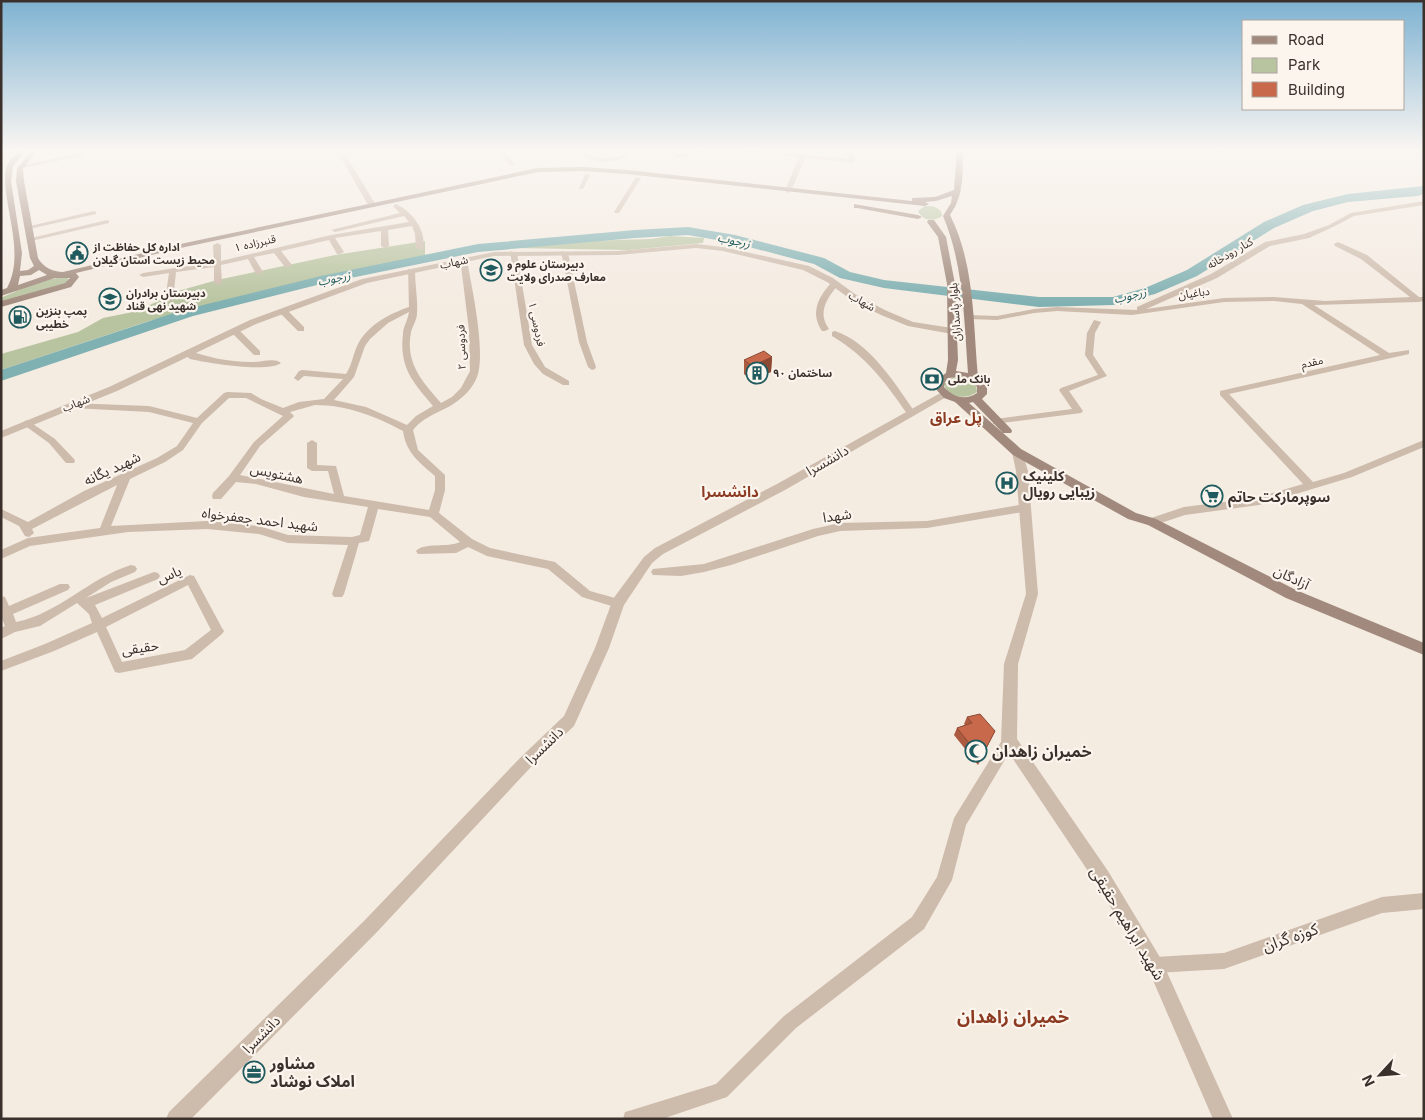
<svg xmlns="http://www.w3.org/2000/svg" width="1425" height="1120" font-family="Inter,'Noto Sans Arabic',sans-serif">
	<style>
		.green { fill: #b8c4a0 }
		.lines { fill: none; stroke-linecap: round; stroke-linejoin: round }
		.river { fill: #7fb0b2; fill-rule: evenodd }
		.minor { fill: #cdbbac; fill-rule: evenodd }
		.tertiary { fill: #cdbbac; fill-rule: evenodd }
		.secondary { fill: #a18a7d; fill-rule: evenodd }
		.wall { fill: #ac5a40 }
		.shaded-wall { fill: #8c4a34 }
		.building { fill: #c8694b; stroke: #8c4a34 }
		.labels { text-anchor: middle; dominant-baseline: central; stroke-width: 4.5; stroke-linejoin: round; paint-order: stroke }
		.far-street-label { font-size: 11px; fill: #3b302b; stroke: #fbf5ee }
		.far-poi-label { font-size: 11px; font-weight: bold; fill: #3b302b; stroke: #fbf5ee; text-anchor: start }
		.far-water-label { font-size: 12px; font-style: italic; fill: #1f5a5e; stroke: #fbf5ee }
		.street-label { font-size: 14px; fill: #3b302b; stroke: #fbf5ee }
		.poi-label { font-size: 14px; font-weight: bold; fill: #3b302b; stroke: #fbf5ee; text-anchor: start }
		.neighbourhood-label { font-size: 15px; font-weight: bold; fill: #8c3b22; stroke: #fbf5ee }
		.near-poi-label { font-size: 16px; font-weight: bold; fill: #3b302b; stroke: #fbf5ee; text-anchor: start }
		.near-street-label { font-size: 16px; fill: #3b302b; stroke: #fbf5ee }
		.near-neighbourhood-label { font-size: 18px; font-weight: bold; fill: #8c3b22; stroke: #fbf5ee }
	</style>
	<rect width="100%" height="100%" fill="#f4ebe1"/>
	<g class="green">
		<path d="M925,206C932,206 942,207 942,216C934,222 922,221 918,211Z"/>
		<polygon points="670,236 704,238 703,243 628,250 513,248 584,241 651,239"/>
		<polygon points="425,241 425,255 149,321 1,370 1,354 78,332 103,318 138,311 178,291 217,280 335,255"/>
		<path d="M67,277L69,280L66,283L1,301V298L5,296C24,288 45,278 67,277Z"/>
		<path d="M953,377L964,378L976,385L977,392C967,400 947,398 944,384Z"/>
	</g>
	<g class="lines">
		<polygon class="river" points="1424,186 1424,194 1417,196 1348,202 1313,211 1274,228 1197,276 1155,294 1113,305 1039,307 884,288 840,278 814,264 734,243 688,235 635,238 478,252 321,284 193,316 1,381 1,370 183,310 321,276 478,244 635,230 688,227 735,235 824,258 850,272 884,280 1039,297 1113,297 1145,288 1187,270 1264,222 1303,205 1348,194"/>
		<g class="minor">
			<polygon points="495,149 501,149 514,163 514,165 510,165"/>
			<polygon points="540,149 546,149 551,154 546,155"/>
			<path d="M575,149C584,149 588,156 597,158C606,160 616,156 625,154L628,156C611,166 589,163 575,149Z"/>
			<polygon points="666,149 673,149 678,154 705,149 717,149 677,158"/>
			<polygon points="732,149 752,149 850,159 842,149 848,149 856,158 852,163 805,158 791,191 788,193 785,191 799,157 735,151"/>
			<polygon points="1199,149 1210,151 1242,149 1209,155"/>
			<polygon points="81,153 83,154 83,156 22,168 19,166"/>
			<polygon points="585,174 590,175 583,189 579,189"/>
			<polygon points="636,177 641,178 619,213 615,213 614,212"/>
			<polygon points="1424,201 1424,205 1354,216 1333,227 1309,238 1270,246 1217,278 1146,309 1224,298 1274,297 1325,301 1410,297 1361,259 1335,246 1334,244 1338,242 1367,255 1419,297 1424,297 1424,301 1418,302 1314,305 1389,353 1409,350 1409,354 1229,394 1313,482 1344,473 1424,440 1424,447 1352,477 1259,505 1185,515 1152,526 1147,522 1148,519 1184,507 1255,498 1303,484 1220,395 1220,391 1380,355 1302,304 1274,301 1224,302 1132,315 1057,311 1034,313 997,320 968,319 964,317 968,315 997,316 1034,309 1057,307 1137,310 1137,307 1211,274 1265,242 1304,234 1329,225 1351,213"/>
			<path d="M396,204C413,212 427,231 423,250L416,248L415,234L412,226L388,230L389,246L385,248L381,246V231L335,238L344,252L340,254H337L329,240L281,251L292,265L288,267H285L274,253L254,257L263,272L259,274H256L248,259L221,265L222,283L218,285L214,283V267L176,272L173,300L169,302L165,300L169,273L143,277L139,275L143,273L214,262L213,245L217,243L221,245V261L331,235L409,222L404,216L335,232L331,230L400,213L393,206Z"/>
			<polygon points="94,211 96,212 96,214 29,229 26,227"/>
			<polygon points="107,220 109,221 109,223 31,241 27,239"/>
			<polygon points="510,251 517,253 532,345 545,367 569,381 569,385 563,385 543,374 534,364 524,345"/>
			<polygon points="561,251 568,253 587,342 596,367 595,369 592,370 588,367 579,342"/>
			<path d="M460,258L467,260C472,289 485,347 478,374C475,384 468,393 460,399C445,412 427,413 413,430L418,450L445,475V490L439,513L472,539L490,548L555,562L590,591L622,600L624,603L622,606L618,608L582,597L548,569L487,556L468,547L456,553L418,554L416,551C424,542 448,548 460,542L430,517L378,509L370,538L369,541L359,543L344,594L342,597H334L332,594L348,545L288,543L259,534L207,529L128,532L30,546L1,559V550L28,538L100,528L117,485L32,529L34,533L29,537L25,536L19,526L1,517V509L28,522L84,491L157,458L177,446L193,423L149,412L73,408L68,405L70,403L149,406L197,418L224,393L227,392L251,393L261,399L283,408L299,402L324,399L343,379L304,376L298,381L294,378L299,371L302,370L346,374C352,365 353,354 358,344C368,325 389,314 409,307L408,269L415,271C415,285 418,300 417,313C417,320 413,325 411,332C405,363 422,381 441,403L452,397L461,388L470,371L469,330ZM409,312C408,320 403,327 403,334C399,368 413,382 433,406L416,416L407,425L366,407L334,400L354,377L365,346L370,339L388,323ZM229,398H246L283,416L254,442L229,476L213,493L212,496L213,499H221L236,482L256,484L304,497L368,507L360,535L352,537L288,535L259,526L207,521L111,526L130,479L165,462L183,450L202,423ZM315,405C347,405 375,416 403,431C406,453 420,463 435,476V490L429,510L344,496L336,466L317,465V443L312,440L307,443V468L312,471H328L334,494L240,475L260,446L292,418L294,416L290,412Z"/>
			<path d="M832,282L839,284C827,298 817,312 829,329L825,331H822C810,313 818,297 832,282Z"/>
			<polygon points="280,309 286,309 304,327 304,331 298,331 280,313"/>
			<polygon points="1094,320 1101,322 1095,333 1093,355 1107,376 1069,391 1083,411 1081,413 993,424 993,420 996,419 1072,409 1059,390 1061,388 1098,375 1085,355 1087,333"/>
			<polygon points="232,329 238,329 260,351 260,355 254,355 232,333"/>
			<path d="M835,331C869,342 895,383 914,411V415H908C885,382 867,357 832,336V332Z"/>
			<path d="M187,350C206,357 229,362 250,362C260,363 274,357 281,363C268,373 208,363 190,359L183,353Z"/>
			<polygon points="27,420 55,439 74,459 75,461 74,463 66,463 49,443 24,425 22,423"/>
			<polygon points="1025,504 1029,505 1030,508 1029,511 927,528 840,531 818,536 731,565 704,572 681,576 653,575 651,572 653,569 704,564 813,529 840,523 927,521"/>
			<path d="M131,565L135,566L137,569L135,572L111,582L86,598L154,572L158,573L160,576L158,579L95,605L102,618L190,575L194,576L222,628L224,631L222,634L192,659L119,673L115,672L97,632L54,651L1,671V661L45,644L92,623L89,614L77,603L40,626L15,632L1,639V628L5,626L1,616V596L5,597L9,606L60,584H68L70,587L68,590L13,614L16,622C58,614 89,578 131,565ZM188,585L211,630L185,650L122,662L106,627Z"/>
			<polygon points="1009,735 1014,737 1016,741 966,825 952,880 924,929 796,1028 727,1097 662,1119 623,1119 625,1112 632,1110 716,1084 784,1016 912,917 937,877 954,818 1004,737"/>
			<polygon points="1424,893 1424,909 1382,913 1224,969 1155,973 1149,971 1147,965 1149,959 1155,957 1224,953 1382,897"/>
		</g>
		<g class="tertiary">
			<polygon points="336,149 342,149 376,205 375,207 368,205"/>
			<polygon points="696,244 723,247 809,266 833,278 859,297 887,311 913,322 952,328 957,331 952,334 908,326 881,315 853,301 827,282 803,270 723,251 696,248 618,255 494,256 367,283 256,324 117,391 1,438 1,431 109,387 250,320 362,279 494,252 618,251"/>
			<polygon points="944,391 949,394 948,396 785,490 663,554 652,563 624,605 609,648 574,726 530,768 376,933 191,1119 166,1119 169,1112 364,921 520,758 564,716 595,648 613,599 644,557 655,548 777,484"/>
			<polygon points="1017,448 1022,452 1028,471 1038,594 1018,664 1017,739 1108,871 1161,959 1233,1119 1213,1119 1149,971 1096,883 1001,741 1004,664 1026,594 1016,471 1012,452"/>
		</g>
		<g class="secondary">
			<path d="M21,149H27L13,166L11,181L22,253L20,271L28,270L34,266L30,258L16,181L17,169L32,149H38L23,169L24,181L38,258C43,267 53,272 63,272L185,243L538,168L582,167L627,170L912,201V198L935,197L954,190L957,149H963C962,174 965,194 950,215C975,264 973,324 978,377L987,387V394L982,399L1011,429L1012,431L1011,433H1003L973,402L969,403L1021,449L1136,513L1156,519L1296,590L1424,643V655L1286,598L1148,525L1128,519L1013,455L955,402L944,398L934,387L935,381L946,373L948,360L947,284L938,237L927,222L928,220H934L946,237L955,284L958,360L956,371L968,373C964,320 964,266 943,216L951,203L952,196L936,201L925,202L929,204L925,206L627,174L582,171L538,172L185,247L76,273L79,277L71,287L1,307V301L65,283L70,278H55L1,296V290L7,288C27,250 0,202 6,168C8,161 16,154 21,149ZM39,270L47,275L18,285L20,276L31,275ZM956,377C965,378 971,380 977,387V393C965,401 953,397 944,387L945,382L949,378Z"/>
			<polygon points="854,204 918,215 922,217 918,219 857,208 854,208"/>
		</g>
	</g>
	<g class="wall">
		<polygon points="772,357 771,372 751,380 744,374 744,360"/>
		<polygon points="967,717 995,731 978,765 954,735 957,728 965,725 964,724"/>
	</g>
	<polygon class="shaded-wall" points="772,357 771,372 751,380 752,366"/>
	<g class="building">
		<polygon points="764,351 772,357 752,366 744,360"/>
		<polygon points="980,714 995,731 981,758 957,728 972,723 967,717"/>
	</g>
	<linearGradient id="sky" x2="0" y2="1"><stop stop-color="#7eb2d2"/><stop offset="0.49" stop-color="#faf6f2"/><stop offset="1" stop-color="#faf6f2" stop-opacity="0"/></linearGradient>
	<rect width="1425" height="306" fill="url(#sky)"/>
	<defs>
		<g id="civic-ring" transform="scale(1.125)"><circle r="9.5" fill="#fbf5ee" stroke="#1f5a5e" stroke-width="1.5"/><path d="M-.6-6.5H3V-4.5H.6V-3L4-1V1h2V6H-6V1h2V-1L-.6-3ZM-1.2 2.5V6h2.4V2.5Z" fill="#1f5a5e"/></g>
		<g id="school-ring" transform="scale(1.125)"><circle r="9.5" fill="#fbf5ee" stroke="#1f5a5e" stroke-width="1.5"/><path d="M0-5L7-2L0 1L-7-2ZM-4 1L0 2.5L4 1V4Q0 6-4 4Z" fill="#1f5a5e"/></g>
		<g id="fuel-ring" transform="scale(1.125)"><circle r="9.5" fill="#fbf5ee" stroke="#1f5a5e" stroke-width="1.5"/><path d="M-5.5-6h7V0h2V4h1.3V-2.5L3-4.5l.8-.8L6-3V5H2.5V1h-1V6h-7ZM-4.2-4.7v3.2H.2V-4.7Z" fill="#1f5a5e"/></g>
		<g id="building-ring" transform="scale(1.125)"><circle r="9.5" fill="#fbf5ee" stroke="#1f5a5e" stroke-width="1.5"/><path d="M-4-6H4V6H1V3H-1V6H-4ZM-2.5-4.3h1.7v1.8h-1.7ZM.8-4.3h1.7v1.8H.8ZM-2.5-1h1.7V.8h-1.7ZM.8-1h1.7V.8H.8Z" fill="#1f5a5e"/></g>
		<g id="bank-ring" transform="scale(1.125)"><circle r="9.5" fill="#fbf5ee" stroke="#1f5a5e" stroke-width="1.5"/><path d="M-6-4H6V4H-6ZM0-2.3a2.3 2.3 0 1 0 0 4.6a2.3 2.3 0 1 0 0-4.6Z" fill="#1f5a5e"/></g>
		<g id="hospital-ring" transform="scale(1.125)"><circle r="9.5" fill="#fbf5ee" stroke="#1f5a5e" stroke-width="1.5"/><path d="M-5-5h3v3.5h4V-5h3V5h-3V1.5h-4V5h-3Z" fill="#1f5a5e"/></g>
		<g id="supermarket-ring" transform="scale(1.125)"><circle r="9.5" fill="#fbf5ee" stroke="#1f5a5e" stroke-width="1.5"/><path d="M-6-5.5h2.5l.6 2H6L4.5 2H-2.5L-4.4-4H-6ZM-1.5 3.2a1.3 1.3 0 1 0 .1 0ZM3 3.2a1.3 1.3 0 1 0 .1 0Z" fill="#1f5a5e"/></g>
		<g id="mosque-ring" transform="scale(1.125)"><circle r="9.5" fill="#fbf5ee" stroke="#1f5a5e" stroke-width="1.5"/><path d="M3.5-4.9A6 6 0 1 0 3.5 4.9A5 5 0 1 1 3.5-4.9Z" fill="#1f5a5e"/></g>
		<g id="office-ring" transform="scale(1.125)"><circle r="9.5" fill="#fbf5ee" stroke="#1f5a5e" stroke-width="1.5"/><path d="M-6-3h4V-5.5h4V-3h4V5H-6ZM-1-4.5V-3h2v-1.5ZM-6 0V1H6V0Z" fill="#1f5a5e"/></g>
	</defs>
	<g fill-rule="evenodd">
		<use href="#civic-ring" x="77" y="253"/>
		<use href="#school-ring" x="491" y="270"/>
		<use href="#school-ring" x="110" y="299"/>
		<use href="#fuel-ring" x="20" y="317"/>
		<use href="#building-ring" x="757" y="373"/>
		<use href="#bank-ring" x="932" y="379"/>
		<use href="#hospital-ring" x="1007" y="483"/>
		<use href="#supermarket-ring" x="1212" y="496"/>
		<use href="#mosque-ring" x="976" y="751"/>
		<use href="#office-ring" x="254" y="1072"/>
	</g>
	<g class="labels">
		<g class="far-street-label">
			<text transform="translate(255 243) rotate(-13)">قنبرزاده ۱</text>
			<text transform="translate(1230 253) rotate(-30)">کنار رودخانه</text>
			<text transform="translate(454 262) rotate(-11)">شهاب</text>
			<text transform="translate(1194 293) rotate(-8)">دباغیان</text>
			<text transform="translate(862 301) rotate(30)">شهاب</text>
			<text transform="translate(955 312) rotate(-94)">بلوار پاسداران</text>
			<text transform="translate(537 324) rotate(78)">فردوسی ۱</text>
			<text transform="translate(461 347) rotate(-92)">فردوسی ۲</text>
			<text transform="translate(1312 362) rotate(-13)">مقدم</text>
			<text transform="translate(76 403) rotate(-22)">شهاب</text>
		</g>
		<g class="far-poi-label">
			<text x="93" y="247">اداره کل حفاظت از<tspan x="93" dy="13">محیط زیست استان گیلان</tspan></text>
			<text x="507" y="264">دبیرستان علوم و<tspan x="507" dy="13">معارف صدرای ولایت</tspan></text>
			<text x="126" y="293">دبیرستان برادران<tspan x="126" dy="13">شهید نهی قناد</tspan></text>
			<text x="36" y="311">پمپ بنزین<tspan x="36" dy="13">خطیبی</tspan></text>
			<text x="773" y="373">ساختمان ۹۰</text>
			<text x="948" y="379">بانک ملی</text>
		</g>
		<g class="far-water-label">
			<text transform="translate(734 240) rotate(12)">زرجوب</text>
			<text transform="translate(334 278) rotate(-12)">زرجوب</text>
			<text transform="translate(1130 295) rotate(-14)">زرجوب</text>
		</g>
		<g class="street-label">
			<text transform="translate(827 460) rotate(-30)">دانشسرا</text>
			<text transform="translate(112 468) rotate(-25)">شهید یگانه</text>
			<text transform="translate(277 473) rotate(12)">هشتویس</text>
			<text transform="translate(837 515) rotate(-8)">شهدا</text>
			<text transform="translate(260 519) rotate(7)">شهید احمد جعفرخواه</text>
			<text transform="translate(169 574) rotate(-22)">یاس</text>
			<text transform="translate(1292 577) rotate(26)">آزادگان</text>
			<text transform="translate(140 647) rotate(-8)">حقیقی</text>
			<text transform="translate(544 745) rotate(-44)">دانشسرا</text>
			<text transform="translate(261 1034) rotate(-45)">دانشسرا</text>
		</g>
		<g class="poi-label">
			<text x="1023" y="475">کلینیک<tspan x="1023" dy="16">زیبایی رویال</tspan></text>
			<text x="1228" y="496">سوپرمارکت حاتم</text>
		</g>
		<g class="neighbourhood-label">
			<text x="956" y="417">پل عراق</text>
			<text x="730" y="491">دانشسرا</text>
		</g>
		<g class="near-poi-label">
			<text x="992" y="751">خمیران زاهدان</text>
			<text x="270" y="1063">مشاور<tspan x="270" dy="18">املاک نوشاد</tspan></text>
		</g>
		<g class="near-street-label">
			<text transform="translate(1128 923) rotate(59)">شهید ابراهیم حقیقی</text>
			<text transform="translate(1290 937) rotate(-19)">کوزه گران</text>
		</g>
		<g class="near-neighbourhood-label">
			<text x="1013" y="1016">خمیران زاهدان</text>
		</g>
	</g>
	<rect width="1425" height="1120" fill="none" stroke="#3b302b" stroke-width="5"/>
	<rect x="1242" y="20" width="162" height="90" fill="#fbf5ee" stroke="#aea6a0"/>
	<rect x="1252" y="36" width="25" height="8" fill="#a18a7d" stroke="#aea6a0"/>
	<text x="1288" y="45" font-size="15" fill="#3b302b">Road</text>
	<rect x="1252" y="58" width="25" height="15" fill="#b8c4a0" stroke="#aea6a0"/>
	<text x="1288" y="70" font-size="15" fill="#3b302b">Park</text>
	<rect x="1252" y="82" width="25" height="15" fill="#c8694b" stroke="#aea6a0"/>
	<text x="1288" y="95" font-size="15" fill="#3b302b">Building</text>
	<g transform="translate(1380 1075) rotate(244)" stroke="#fbf5ee" stroke-width="4" paint-order="stroke">
	<path d="M0-4L9 19L0 12L-9 19Z" fill="#3b302b"/>
	<text y="-8" font-size="14" font-weight="bold" text-anchor="middle" fill="#3b302b">N</text>
	</g>
</svg>
